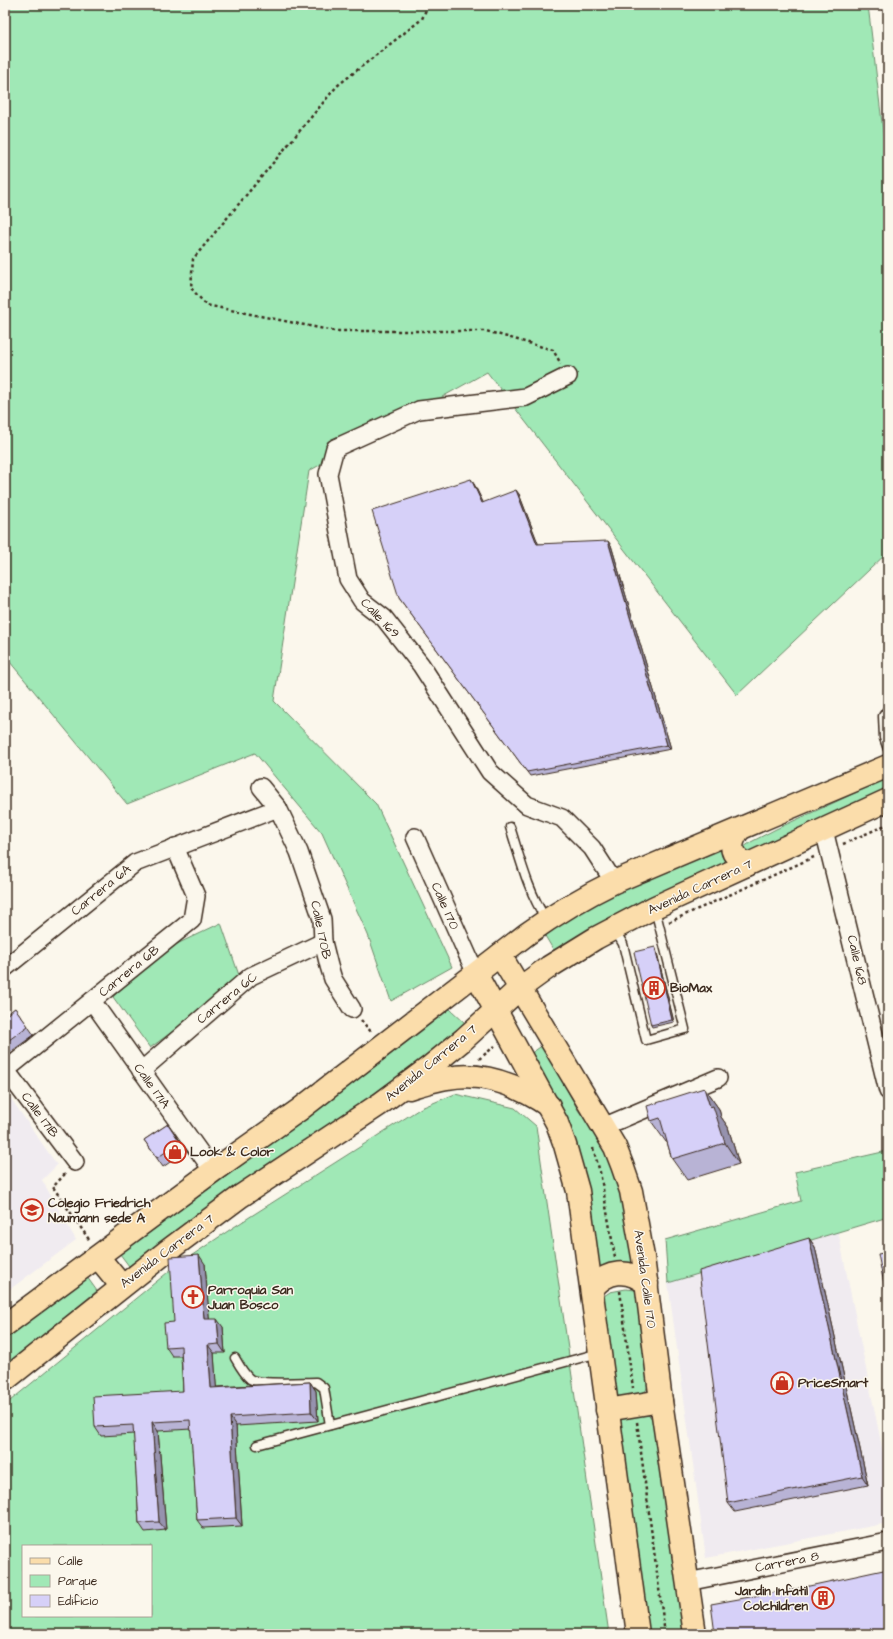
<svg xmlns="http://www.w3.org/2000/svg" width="893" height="1639" font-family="'Architects Daughter',sans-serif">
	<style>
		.built { fill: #f0ebf0 }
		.green { fill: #a0e8b6; stroke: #6e896a; fill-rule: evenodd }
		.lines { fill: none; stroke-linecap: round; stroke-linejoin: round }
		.lane-casing { stroke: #3b2a1e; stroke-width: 11 }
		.street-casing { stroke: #3b2a1e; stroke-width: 20 }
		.primary-casing { stroke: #3b2a1e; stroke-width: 25 }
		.path { stroke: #3b2a1e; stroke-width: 2.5; stroke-dasharray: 3 3; stroke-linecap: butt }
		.lane { stroke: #fbf7ec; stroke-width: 8 }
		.street { stroke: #fbf7ec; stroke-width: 17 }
		.primary { stroke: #fbddab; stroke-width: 22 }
		.wall { fill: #b8b3d5; stroke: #3b2a1e }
		.shaded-wall { fill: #9692ae; stroke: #3b2a1e }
		.building { fill: #d6d0f8; stroke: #3b2a1e }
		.labels { text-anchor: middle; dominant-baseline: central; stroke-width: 3; stroke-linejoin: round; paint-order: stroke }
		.street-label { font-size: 13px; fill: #3b2a1e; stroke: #fbf7ec }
		.poi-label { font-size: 13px; font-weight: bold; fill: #3b2a1e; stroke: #fbf7ec; text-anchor: start }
	</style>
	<rect width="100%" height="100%" fill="#fbf7ec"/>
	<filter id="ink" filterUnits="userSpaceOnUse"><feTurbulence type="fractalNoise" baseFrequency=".025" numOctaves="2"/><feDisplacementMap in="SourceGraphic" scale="8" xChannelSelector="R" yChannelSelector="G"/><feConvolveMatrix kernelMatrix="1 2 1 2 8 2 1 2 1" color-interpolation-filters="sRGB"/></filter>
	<g filter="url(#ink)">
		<g class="built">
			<polygon points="5,1090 57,1165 42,1180 76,1240 5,1293"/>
			<polygon points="838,1231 888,1477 888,1523 706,1558 668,1283"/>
		</g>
		<g class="green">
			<polygon points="5,5 868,5 888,173 888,552 737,695 487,372 309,471 274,701 376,804 452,967 391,1001 368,935 322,833 255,753 127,804 5,656"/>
			<polygon points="888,778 888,789 747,856 740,850 751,842 776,829"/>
			<path d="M725,848L730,865C670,892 609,916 554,951L544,934C599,896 662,872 725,848Z"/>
			<polygon points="221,923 241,981 150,1048 113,997 158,953"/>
			<path d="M450,1009L466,1024L418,1062L341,1117L266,1165L129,1266L120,1254C230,1173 342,1093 450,1009Z"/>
			<polygon points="543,1045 578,1110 600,1140 617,1175 634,1265 597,1272 526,1057"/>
			<path d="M455,1094L515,1108L536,1126L609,1634H5V1405L173,1268L234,1227L421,1108ZM23,1546H151V1616H23Z"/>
			<polygon points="887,1151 888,1217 668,1283 665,1240 801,1201 795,1172"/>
			<polygon points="87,1277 97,1291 5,1366 5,1339"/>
			<polygon points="626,1289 635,1290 639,1297 650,1382 644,1394 618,1400 612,1393 601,1298 610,1292"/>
			<polygon points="641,1413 650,1416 653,1421 684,1634 647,1634 618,1432 620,1416"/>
		</g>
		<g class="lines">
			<g class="lane-casing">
				<g id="lane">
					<polyline points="888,709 883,716 884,738 888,749"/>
					<path d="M510,827C520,858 528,892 546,919"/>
					<polyline points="614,929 623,944 646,1040 685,1029 655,909"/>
					<path d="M235,1358C239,1365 244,1374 250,1379C260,1385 303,1382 316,1382L324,1388L330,1425"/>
					<polyline points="257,1445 599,1353"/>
				</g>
			</g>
			<g class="street-casing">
				<g id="street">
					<polyline points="568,376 526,397 419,410 335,448 328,474 348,579 362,601 384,618 421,665 490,772 527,805 562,818 592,848 614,882"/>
					<polyline points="261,787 278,808 299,852 322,919 323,942 329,966 333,979 352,1009"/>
					<polyline points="824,830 888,1091"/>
					<polyline points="415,837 476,974"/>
					<polyline points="5,968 135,863 278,808"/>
					<polyline points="92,1001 213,1171"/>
					<polyline points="5,1069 75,1162"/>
					<polyline points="6,1070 192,920 196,896 175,847"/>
					<polyline points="141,1071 251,976 323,942"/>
					<polyline points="603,1127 718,1078"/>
					<polyline points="687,1582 888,1542"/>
				</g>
			</g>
			<g class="primary-casing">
				<g id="primary">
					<path d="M739,830C728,846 730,855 747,865"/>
					<polyline points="500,955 615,1147 622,1165 631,1191 643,1257 661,1401 695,1634"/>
					<polyline points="476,974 557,1123 565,1145 578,1191 638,1634"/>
					<path d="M409,1088C422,1084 435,1080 448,1078C484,1071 519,1086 549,1106"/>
					<polyline points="98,1257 121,1285"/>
					<path d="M592,1289C607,1270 628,1268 647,1284"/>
					<path d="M5,1325L213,1171L299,1110L527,934C555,914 583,897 614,882L888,766"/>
					<polyline points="5,1380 166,1252 241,1196 380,1104 431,1066 464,1039 520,988 549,967 596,938 655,907 888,800"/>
					<polyline points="607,1410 661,1401"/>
				</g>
			</g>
			<g class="path">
				<polyline points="428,5 422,19 337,86 193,259 191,288 206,305 334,331 486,331 553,350 561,364"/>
				<polyline points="843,844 888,824"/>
				<polyline points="669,922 814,857"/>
				<polyline points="361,1020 372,1033"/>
				<polyline points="479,1059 495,1046"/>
				<polyline points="593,1148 600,1172 615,1257"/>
				<polyline points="65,1174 53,1187 90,1241"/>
				<polyline points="620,1291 633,1388"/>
				<polyline points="637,1422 665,1634"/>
			</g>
			<use href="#lane" class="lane"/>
			<use href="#street" class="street"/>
			<use href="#primary" class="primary"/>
		</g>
		<g class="wall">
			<polygon points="474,484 483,503 519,494 538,544 611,545 671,749 530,776 399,598"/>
			<polygon points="655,947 656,949 674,1022 652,1027 651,1025"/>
			<polygon points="15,1008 34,1035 5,1056 5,1016"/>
			<polygon points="704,1088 719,1109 721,1117 728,1127 739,1164 687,1180 672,1159 667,1142 666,1142 651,1121"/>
			<polygon points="168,1124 186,1151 163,1167 144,1140"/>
			<polygon points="809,1238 815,1247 868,1485 735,1512 728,1503"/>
			<polygon points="205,1264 209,1319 223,1327 225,1353 214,1353 216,1387 310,1382 316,1391 318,1421 236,1426 242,1526 203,1528 197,1520 191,1429 158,1431 166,1530 145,1532 139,1523 134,1434 101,1436 95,1427 183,1391 181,1356 172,1356 166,1347 174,1322"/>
		</g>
		<g class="shaded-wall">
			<polygon points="471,479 474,484 486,508 482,503"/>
			<polygon points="516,490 519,494 540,548 537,544"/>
			<polygon points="608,541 611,545 671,749 667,745"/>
			<polygon points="655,947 656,949 674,1022 672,1020"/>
			<polygon points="704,1088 719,1109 721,1117 728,1127 739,1164 725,1143 710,1107"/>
			<polygon points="809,1238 815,1247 868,1485 862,1476"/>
			<polygon points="199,1255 205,1264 210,1328 204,1319"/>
			<polygon points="217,1319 223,1327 225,1353 219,1344"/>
			<polygon points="208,1345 214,1353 217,1397 211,1388"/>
			<polygon points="310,1382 316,1391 318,1421 311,1412"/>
			<polygon points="230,1417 236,1426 242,1526 236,1518"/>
			<polygon points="152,1422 158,1431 166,1530 159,1522"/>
		</g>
		<g class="building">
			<polygon points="471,479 482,503 516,490 537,544 608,541 667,745 527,772 399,598 372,511"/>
			<polygon points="655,947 672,1020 651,1025 634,952"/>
			<polygon points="15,1008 28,1026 5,1043 5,1016"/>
			<polygon points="704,1088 710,1107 713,1106 725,1143 672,1159 660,1118 651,1121 647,1106"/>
			<polygon points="168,1124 180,1142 157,1158 144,1140"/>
			<polygon points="809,1238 862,1476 728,1503 699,1271"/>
			<polygon points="888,1252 888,1304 878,1254"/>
			<polygon points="199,1255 204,1319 217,1319 219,1344 208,1345 211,1388 310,1382 311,1412 230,1417 236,1518 197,1520 190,1420 152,1422 159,1522 139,1523 133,1425 95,1427 93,1396 183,1391 181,1346 166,1347 164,1323 174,1322 170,1257"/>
			<polygon points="888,1569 888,1634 715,1634 711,1604 800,1588"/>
		</g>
	</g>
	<defs>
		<g id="building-ring" transform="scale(1.15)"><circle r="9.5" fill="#fbf7ec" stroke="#c8321e" stroke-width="1.5"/><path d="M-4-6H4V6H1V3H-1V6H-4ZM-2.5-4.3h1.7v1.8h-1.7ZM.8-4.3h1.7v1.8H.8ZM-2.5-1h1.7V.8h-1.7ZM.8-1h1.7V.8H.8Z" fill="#c8321e"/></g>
		<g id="shop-ring" transform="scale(1.15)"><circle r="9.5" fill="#fbf7ec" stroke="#c8321e" stroke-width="1.5"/><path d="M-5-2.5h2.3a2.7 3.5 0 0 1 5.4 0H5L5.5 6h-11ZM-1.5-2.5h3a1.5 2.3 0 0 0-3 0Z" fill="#c8321e"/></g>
		<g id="school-ring" transform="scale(1.15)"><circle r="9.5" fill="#fbf7ec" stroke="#c8321e" stroke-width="1.5"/><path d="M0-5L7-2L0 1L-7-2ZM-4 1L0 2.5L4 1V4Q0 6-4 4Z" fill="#c8321e"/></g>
		<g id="church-ring" transform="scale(1.15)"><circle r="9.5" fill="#fbf7ec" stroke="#c8321e" stroke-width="1.5"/><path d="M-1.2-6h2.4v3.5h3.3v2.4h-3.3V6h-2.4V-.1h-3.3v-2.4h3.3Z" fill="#c8321e"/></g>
	</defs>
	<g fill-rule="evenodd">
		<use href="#building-ring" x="654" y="988"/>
		<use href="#shop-ring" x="175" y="1152"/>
		<use href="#school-ring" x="32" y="1210"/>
		<use href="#church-ring" x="193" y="1297"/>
		<use href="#shop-ring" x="782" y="1383"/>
		<use href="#building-ring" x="823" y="1598"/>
	</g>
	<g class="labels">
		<g class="street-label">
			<text transform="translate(380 618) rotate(46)">Calle 169</text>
			<text transform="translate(700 887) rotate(-25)">Avenida Carrera 7</text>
			<text transform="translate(101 890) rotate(-39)">Carrera 6A</text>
			<text transform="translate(445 906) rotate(66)">Calle 170</text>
			<text transform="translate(321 930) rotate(78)">Calle 170B</text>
			<text transform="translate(857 960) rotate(77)">Calle 168</text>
			<text transform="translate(129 971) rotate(-39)">Carrera 6B</text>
			<text transform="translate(227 998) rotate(-39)">Carrera 6C</text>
			<text transform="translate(431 1063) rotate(-39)">Avenida Carrera 7</text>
			<text transform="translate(152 1086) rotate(54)">Calle 171A</text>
			<text transform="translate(40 1115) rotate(53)">Calle 171B</text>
			<text transform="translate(167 1251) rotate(-37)">Avenida Carrera 7</text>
			<text transform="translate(645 1279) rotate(82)">Avenida Calle 170</text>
			<text transform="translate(787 1562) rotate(-11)">Carrera 8</text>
		</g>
		<g class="poi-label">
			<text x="670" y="988">BioMax</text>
			<text x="190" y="1152">Look &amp; Color</text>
			<text x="48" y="1203">Colegio Friedrich<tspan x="48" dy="15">Naumann sede A</tspan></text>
			<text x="208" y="1290">Parroquia San<tspan x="208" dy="15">Juan Bosco</tspan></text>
			<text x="798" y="1383">PriceSmart</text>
			<text x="808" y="1591" text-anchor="end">Jardin Infatil<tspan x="808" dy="15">Colchildren</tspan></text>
		</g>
	</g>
	<rect width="893" height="1639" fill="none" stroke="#fbf7ec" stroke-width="20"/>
	<rect x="10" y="10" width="873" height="1619" fill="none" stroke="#3b2a1e" stroke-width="1.5" filter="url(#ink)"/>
	<rect x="22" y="1545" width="130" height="72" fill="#fbf7ec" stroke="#aea59a"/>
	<rect x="30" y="1558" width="20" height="6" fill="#fbddab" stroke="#aea59a"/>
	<text x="58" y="1565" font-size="12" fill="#3b2a1e">Calle</text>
	<rect x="30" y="1575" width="20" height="12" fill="#a0e8b6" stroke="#aea59a"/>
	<text x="58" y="1585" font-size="12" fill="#3b2a1e">Parque</text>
	<rect x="30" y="1595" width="20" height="12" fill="#d6d0f8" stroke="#aea59a"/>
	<text x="58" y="1605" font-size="12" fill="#3b2a1e">Edificio</text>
</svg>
